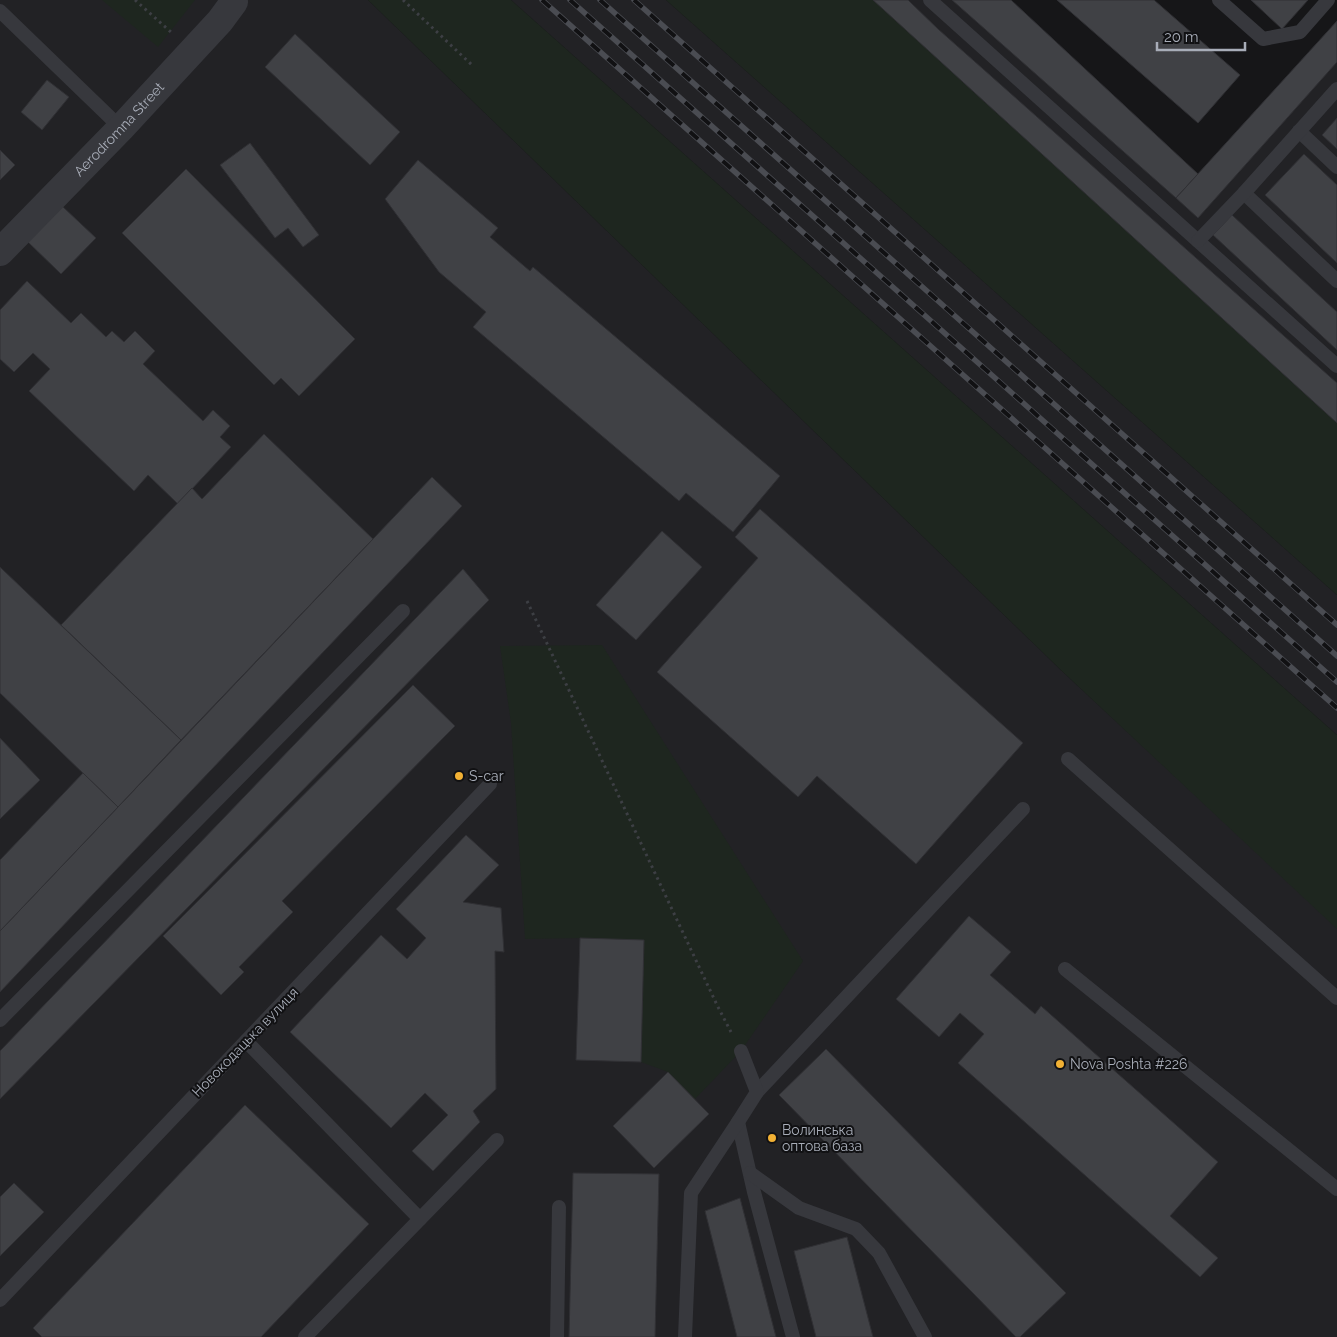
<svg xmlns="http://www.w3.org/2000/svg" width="1337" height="1337" font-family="Raleway,sans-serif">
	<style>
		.built { fill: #222225 }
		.green { fill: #1e261f }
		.building { fill: #404145; stroke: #303034 }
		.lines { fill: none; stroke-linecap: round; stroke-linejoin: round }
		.path { stroke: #3d3f44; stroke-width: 3; stroke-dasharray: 2.5 4; stroke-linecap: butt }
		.lane { stroke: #37383d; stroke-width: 14 }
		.street { stroke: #37383d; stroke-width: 28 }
		.rail-casing { stroke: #4a4c52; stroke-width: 5.5 }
		.rail { stroke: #111113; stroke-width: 4; stroke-dasharray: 11; stroke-linecap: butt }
		.poi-dot { fill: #f2b134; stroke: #111113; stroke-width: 2 }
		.labels { text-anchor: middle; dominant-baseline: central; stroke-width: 4; stroke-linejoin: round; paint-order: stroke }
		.street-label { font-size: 14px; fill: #a8adb8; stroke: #111113 }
		.poi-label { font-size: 14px; fill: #a8adb8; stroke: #111113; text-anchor: start }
	</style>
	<rect width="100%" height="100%" fill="#161618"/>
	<g class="built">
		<polygon points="0,0 368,0 1064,673 1337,927 1337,1337 0,1337"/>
		<polygon points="511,0 666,0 1337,595 1337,735"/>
		<polygon points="873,0 1011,0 1198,174 1337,21 1337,423"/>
	</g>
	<g class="green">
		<polygon points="102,0 195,0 158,47"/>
		<polygon points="368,0 511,0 1337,735 1337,929 1064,673"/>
		<polygon points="666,0 873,0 1337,423 1337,595"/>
		<polygon points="602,645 803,961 741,1051 695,1099 668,1072 641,1062 644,940 580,938 525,939 511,723 500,646"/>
	</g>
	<g class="building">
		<polygon points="873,0 908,0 938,29 1337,383 1337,423"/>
		<polygon points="952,0 1011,0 1198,174 1176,198"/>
		<polygon points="1057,0 1154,0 1240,75 1198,123"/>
		<polygon points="1251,0 1308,0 1282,29"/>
		<polygon points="1337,21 1337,62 1198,218 1176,198"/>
		<polygon points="295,34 400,132 370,165 265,67"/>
		<polygon points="47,80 69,97 42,130 21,112"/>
		<polygon points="1337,118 1337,149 1322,135"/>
		<polygon points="250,143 319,235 303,247 288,228 275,238 220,165"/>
		<polygon points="0,150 15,165 0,180"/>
		<polygon points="1304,154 1337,185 1337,263 1265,195"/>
		<polygon points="418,160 498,228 490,237 530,271 533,267 780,476 733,532 686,493 679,501 473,327 486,312 439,272 385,199"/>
		<polygon points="186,169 355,339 299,396 281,378 274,385 122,233"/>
		<polygon points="62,206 96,238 61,274 28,242"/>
		<polygon points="1232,215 1337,312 1337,350 1213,235"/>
		<polygon points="27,281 71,323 81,313 106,337 112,331 124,342 135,331 155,351 143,364 203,421 213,410 230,426 220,437 231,447 178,504 148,475 134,491 29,391 50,369 33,353 14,372 0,359 0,310"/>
		<polygon points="264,434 373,539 181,740 61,625 192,488 202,499"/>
		<polygon points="432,477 462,506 0,992 0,931"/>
		<polygon points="760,509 1023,743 916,864 817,776 798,797 657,672 758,558 735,537"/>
		<polygon points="662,531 702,567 636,640 596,605"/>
		<polygon points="0,567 181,740 118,807 0,693"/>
		<polygon points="463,569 489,600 0,1099 0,1051"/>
		<polygon points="413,685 455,726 282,901 293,912 239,967 244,972 221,995 163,936"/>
		<polygon points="0,738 40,780 0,819"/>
		<polygon points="83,773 118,807 0,931 0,860"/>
		<polygon points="466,835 499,865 463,902 501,908 504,952 495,951 496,1089 473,1111 480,1122 433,1171 412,1151 448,1115 425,1093 391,1128 290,1032 381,935 407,959 426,938 396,909"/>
		<polygon points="969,916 1011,952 990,975 1035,1014 1041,1006 1218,1162 1170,1216 1218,1258 1200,1277 958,1063 984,1034 960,1013 939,1037 896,999"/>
		<polygon points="580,938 644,940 641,1062 576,1060"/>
		<polygon points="826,1049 1066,1293 1020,1337 1016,1337 779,1095"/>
		<polygon points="668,1072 709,1114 654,1168 613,1126"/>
		<polygon points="245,1105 369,1224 261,1337 42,1337 33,1328"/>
		<polygon points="573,1173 659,1174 655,1337 569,1337"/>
		<polygon points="14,1183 44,1212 0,1256 0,1197"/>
		<polygon points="740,1198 776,1337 737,1337 705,1211"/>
		<polygon points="847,1237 873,1337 816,1337 794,1251"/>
	</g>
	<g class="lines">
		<g class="path">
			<polyline points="135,0 172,33"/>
			<polyline points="403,0 473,66"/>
			<polyline points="527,601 717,1005 731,1032"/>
		</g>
		<g class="lane">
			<polyline points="930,0 1337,366"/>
			<polyline points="1219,0 1263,39 1300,32 1328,0"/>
			<polyline points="0,11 121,128"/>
			<polyline points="1299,131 1337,167"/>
			<polyline points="1244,193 1337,281"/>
			<polyline points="1198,241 1244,193 1337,89"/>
			<polyline points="1068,759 1337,998"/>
			<polyline points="1065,969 1337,1189"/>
			<polyline points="0,1020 403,611"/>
			<polyline points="246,1041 420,1219"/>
			<polyline points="757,1092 1023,809"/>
			<polyline points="738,1122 754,1192 793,1337"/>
			<polyline points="750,1173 799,1208 856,1229 879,1253 925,1337"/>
			<polyline points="0,1300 490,784"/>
			<polyline points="305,1337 497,1140"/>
			<polyline points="557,1337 559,1207"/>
			<polyline points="685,1337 691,1193 738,1122 757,1092 741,1051"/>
		</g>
		<path class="street" id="s1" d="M0,252L121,128L220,21L234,2"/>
		<g class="rail-casing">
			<g id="rail">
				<polyline points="542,0 1337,708"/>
				<polyline points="570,0 1337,682"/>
				<polyline points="600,0 1337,656"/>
				<polyline points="634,0 1337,625"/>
			</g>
		</g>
		<use href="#rail" class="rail"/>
	</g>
	<g class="poi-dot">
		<circle cx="459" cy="776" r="5"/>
		<circle cx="1060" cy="1064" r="5"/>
		<circle cx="772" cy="1138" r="5"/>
	</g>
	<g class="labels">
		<g class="street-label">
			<text stroke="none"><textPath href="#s1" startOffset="171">Aerodromna Street</textPath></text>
			<text transform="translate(245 1042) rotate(-46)">Новокодацька вулиця</text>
		</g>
		<g class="poi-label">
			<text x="469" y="776">S-car</text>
			<text x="1070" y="1064">Nova Poshta #226</text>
			<text x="782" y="1130">Волинська<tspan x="782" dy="16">оптова база</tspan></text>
		</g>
	</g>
	<path d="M1157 42v8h88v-8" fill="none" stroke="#a8adb8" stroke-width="2.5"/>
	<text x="1164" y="42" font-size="15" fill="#a8adb8" stroke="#111113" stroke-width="4" paint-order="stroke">20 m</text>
</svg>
